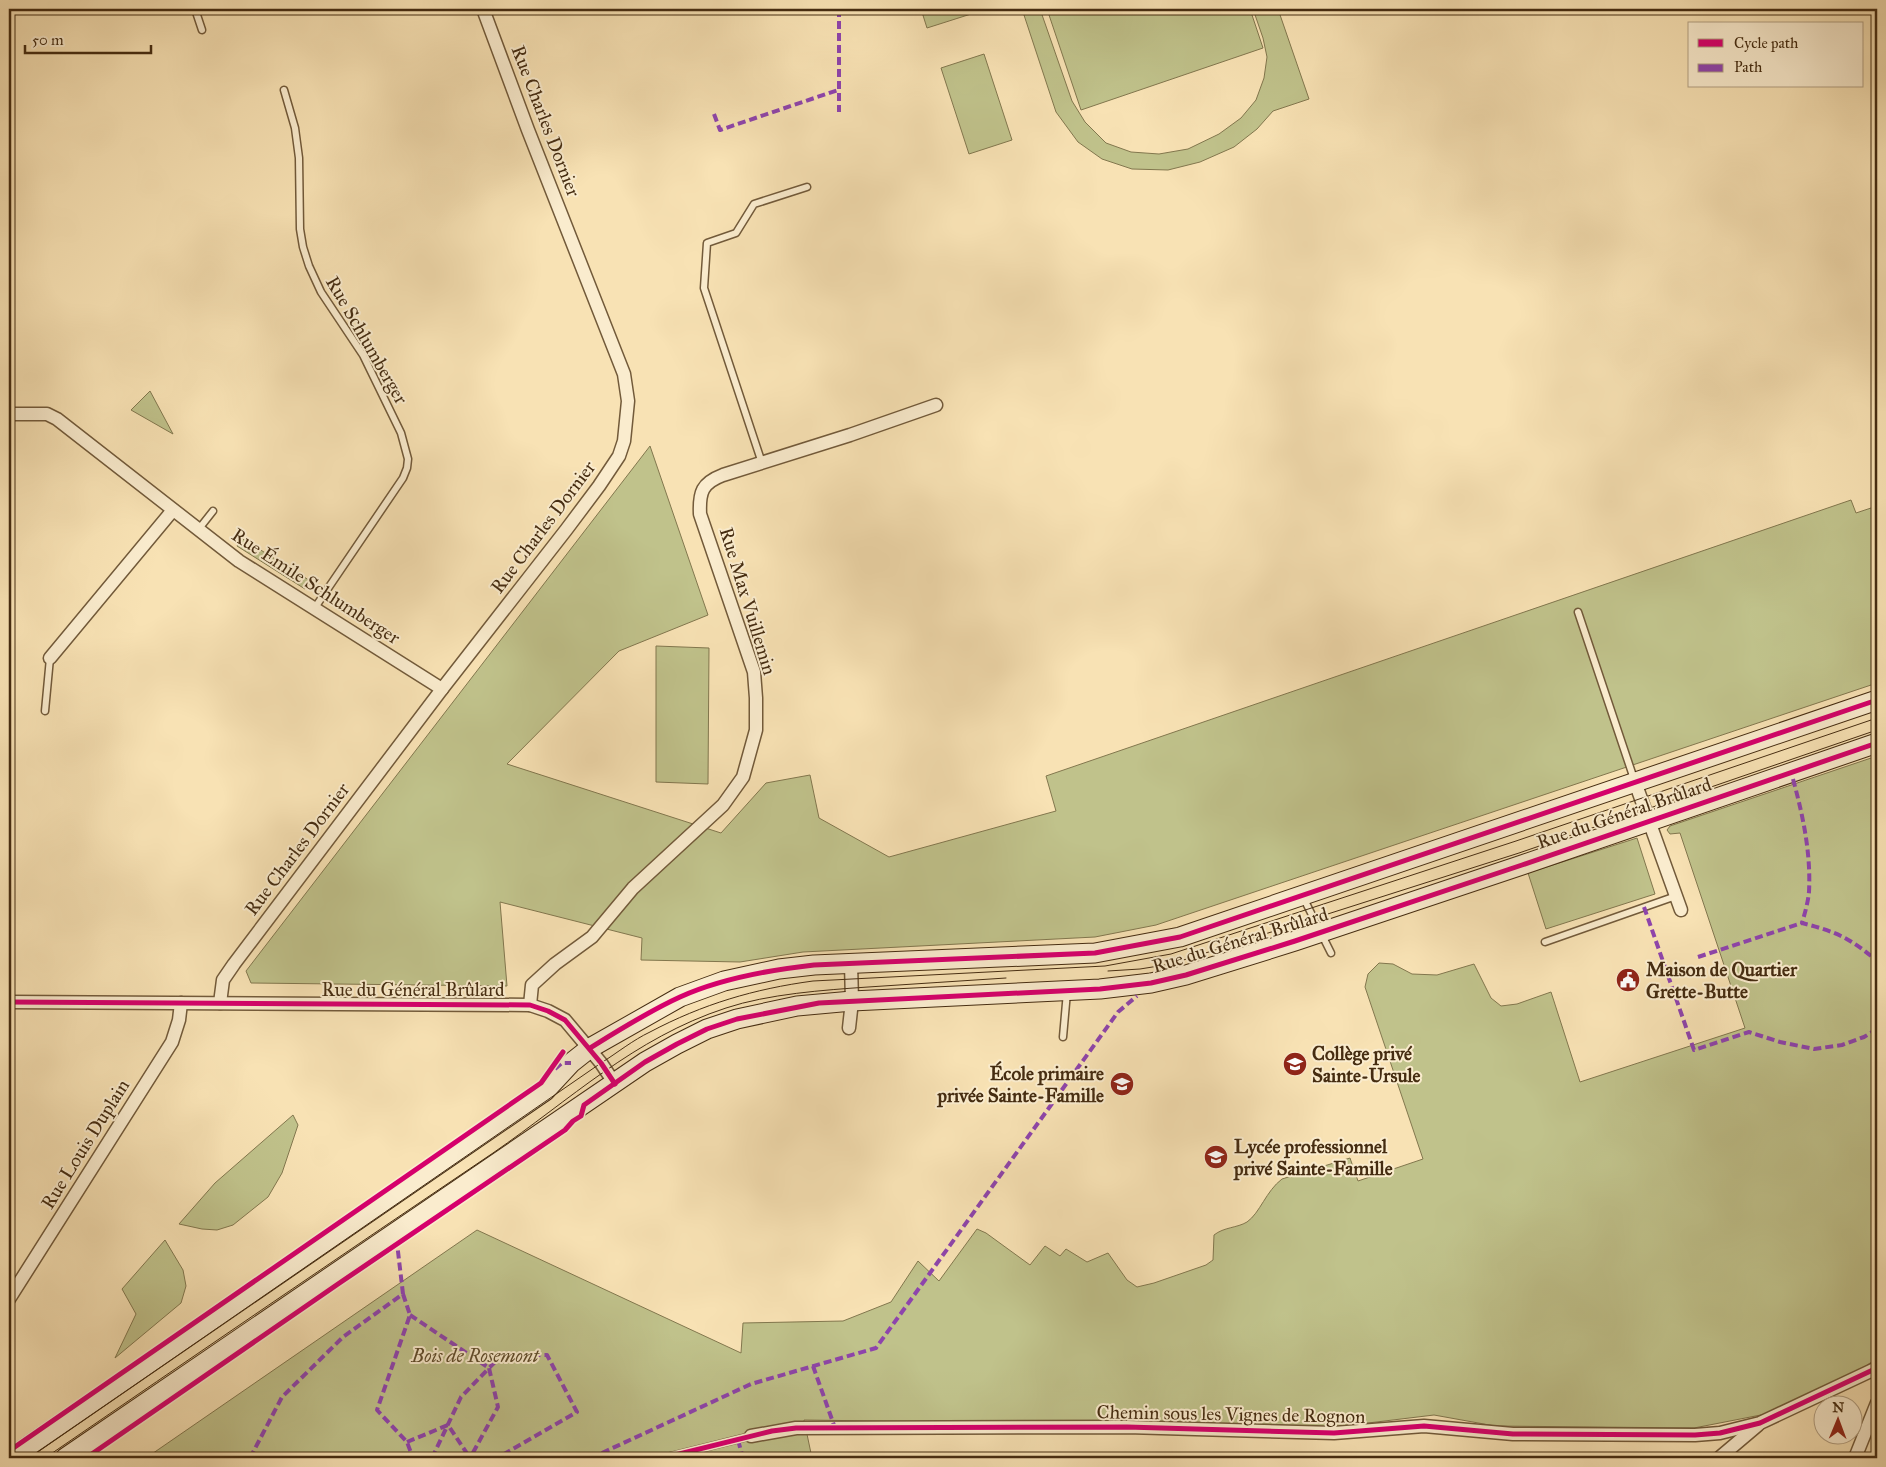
<svg xmlns="http://www.w3.org/2000/svg" width="1886" height="1467" font-family="'IM FELL Great Primer',serif">
	<style>
		.green { fill: #c0c28b; stroke: #82774e }
		.lines { fill: none; stroke-linecap: round; stroke-linejoin: round }
		.service-casing { stroke: #725a3a; stroke-width: 9 }
		.minor-casing { stroke: #725a3a; stroke-width: 15 }
		.secondary-casing { stroke: #452c11; stroke-width: 21 }
		.service { stroke: #faecce; stroke-width: 6 }
		.minor { stroke: #faecce; stroke-width: 12 }
		.secondary { stroke: #faecce; stroke-width: 19 }
		.tram { stroke: #452c11; stroke-width: 1 }
		.quiet { stroke: #8e44ad; stroke-width: 4; stroke-dasharray: 8 4; stroke-linecap: butt }
		.cycleway-casing { stroke: #faecce; stroke-width: 8 }
		.cycleway { stroke: #d6006c; stroke-width: 5 }
		.labels { text-anchor: middle; dominant-baseline: central; stroke-width: 4; stroke-linejoin: round; paint-order: stroke }
		.street-label { font-size: 19px; fill: #452c11; stroke: #faecce }
		.poi-label { font-size: 19px; font-weight: bold; fill: #452c11; stroke: #faecce; text-anchor: start }
		.park-label { font-size: 19px; font-style: italic; fill: #5e4a29; stroke: #faecce }
	</style>
	<rect width="100%" height="100%" fill="#f8e2b4"/>
	<filter id="stains"><feTurbulence type="fractalNoise" baseFrequency=".004" numOctaves="4"/><feColorMatrix values="0 0 0 0 .2 0 0 0 0 .09 0 0 0 0 .02 0 0 0 .5 -.17"/></filter>
	<radialGradient id="worn" r=".72"><stop offset=".6" stop-color="#630" stop-opacity="0"/><stop offset="1" stop-color="#630" stop-opacity=".3"/></radialGradient>
	<g class="green">
		<polygon points="921,9 969,9 971,14 927,28"/>
		<polygon points="1022,9 1040,9 1072,101 1085,122 1106,143 1131,152 1159,154 1188,149 1219,134 1241,118 1256,100 1264,78 1267,57 1263,38 1253,9 1278,9 1309,99 1273,111 1257,129 1234,147 1200,162 1168,170 1132,169 1102,159 1078,142 1056,112"/>
		<polygon points="1047,9 1250,9 1263,48 1081,110"/>
		<polygon points="984,54 1012,140 969,154 941,68"/>
		<polygon points="150,391 173,434 131,410"/>
		<polygon points="650,446 708,615 619,651 507,764 721,833 766,783 810,775 819,818 889,857 1056,811 1046,776 1851,500 1856,513 1877,506 1877,683 1156,925 1095,937 803,952 740,962 641,960 642,938 500,902 507,986 251,983 246,971"/>
		<polygon points="242,538 243,539 312,582 305,589 237,546"/>
		<polygon points="656,646 709,648 708,784 656,782"/>
		<path d="M1877,756V1358L1852,1376L1771,1413L1694,1428L1495,1426L1434,1415L1335,1427L804,1420L812,1458H146L477,1230L741,1353L743,1323L843,1321L891,1302L918,1261L939,1281L977,1229L986,1233L1030,1265L1045,1246L1060,1256L1066,1249L1087,1262L1108,1253L1127,1280L1137,1287L1154,1283L1206,1265L1213,1260L1214,1235C1224,1227 1237,1228 1247,1222C1260,1213 1266,1191 1282,1179L1350,1158L1358,1181L1423,1159L1365,987L1368,974L1379,963L1393,964L1412,974L1437,975L1474,964L1491,998L1501,1006L1517,1004L1551,992L1580,1082L1745,1028L1680,833L1670,834L1667,830L1670,826Z"/>
		<polygon points="1637,838 1655,894 1546,929 1528,873"/>
		<polygon points="293,1115 298,1125 282,1173 268,1197 233,1225 217,1230 202,1229 179,1224 215,1183"/>
		<polygon points="165,1240 183,1270 186,1286 181,1303 115,1358 136,1314 122,1289"/>
	</g>
	<g class="lines">
		<g class="service-casing">
			<g id="service">
				<polyline points="195,9 202,30"/>
				<polyline points="284,90 295,128 299,158 300,229 303,247 309,266 321,292 363,355 401,433 408,459 407,468 403,478 314,609"/>
				<polyline points="762,463 704,288 707,243 736,233 754,204 807,187"/>
				<polyline points="198,530 213,511"/>
				<polyline points="1578,612 1634,779"/>
				<polyline points="45,711 50,658"/>
				<polyline points="1303,897 1331,953"/>
				<polyline points="1545,942 1676,896"/>
				<polyline points="1063,1037 1067,992"/>
				<polyline points="663,1458 751,1436"/>
			</g>
		</g>
		<g class="minor-casing">
			<g id="minor">
				<polyline points="9,416 14,414 47,414 57,419 239,561 442,689"/>
				<polyline points="50,658 173,510"/>
				<polyline points="1635,782 1681,910"/>
				<polyline points="9,1002 530,1005 548,1011 565,1020 601,1063 615,1084"/>
				<polyline points="220,1003 223,980 234,964 442,689 566,530 599,486 619,456 624,441 628,401 624,374 528,130 483,9"/>
				<path d="M530,1005L532,985L555,964L592,937L633,888L723,805L743,777L756,730V698L754,672L700,514C699,492 702,483 723,475L850,435L936,405"/>
				<polyline points="849,1028 852,1001 851,964"/>
				<polyline points="9,1299 172,1042 179,1020 181,1003"/>
				<polyline points="751,1436 796,1428 1127,1427 1334,1433 1424,1426 1513,1434 1695,1435 1720,1433 1760,1423 1877,1368"/>
				<polyline points="1719,1458 1758,1425"/>
				<polyline points="1855,1458 1877,1403"/>
			</g>
		</g>
		<g class="secondary-casing">
			<g id="secondary">
				<polyline points="11,1458 545,1091 571,1063 590,1048 680,997 724,981 779,969 814,965 1095,953 1180,937 1877,700"/>
				<polyline points="65,1458 645,1062 677,1044 707,1029 737,1019 797,1006 852,1001 1100,989 1151,983 1186,975 1295,941 1522,865 1877,743"/>
			</g>
		</g>
		<use href="#service" class="service"/>
		<use href="#minor" class="minor"/>
		<use href="#secondary" class="secondary"/>
		<g class="tram">
			<polyline points="1108,971 1140,969 1171,964 1519,853 1877,730"/>
			<path d="M29,1458L601,1063C617,1053 633,1040 650,1032C703,1004 754,989 813,981L1105,966L1171,954L1516,841L1877,718"/>
			<path d="M45,1458C194,1356 343,1254 493,1153C570,1100 634,1038 726,1008C768,994 824,990 868,987C914,984 960,981 1006,978"/>
		</g>
		<g class="quiet">
			<polyline points="839,9 839,112"/>
			<polyline points="714,114 720,130 838,90"/>
			<path d="M1793,779C1803,816 1811,853 1809,892C1808,902 1805,913 1802,923C1837,932 1850,938 1877,961"/>
			<polyline points="1644,907 1694,1050 1749,1032 1780,1042 1814,1049 1842,1045 1864,1037 1877,1029"/>
			<polyline points="1698,957 1802,923"/>
			<polyline points="555,1069 562,1063 571,1063"/>
			<polyline points="403,1294 410,1315 377,1410 407,1442 413,1458"/>
			<polyline points="410,1315 489,1368 502,1355 547,1355 577,1412 497,1458"/>
			<polyline points="813,1366 835,1428"/>
			<polyline points="738,1440 743,1458"/>
			<polyline points="407,1442 448,1425 470,1458"/>
			<polyline points="250,1458 282,1397 343,1337 403,1294 397,1243"/>
			<polyline points="432,1458 461,1397 489,1368 498,1407 470,1458"/>
			<polyline points="591,1458 751,1384 876,1348 1118,1012 1137,996"/>
		</g>
		<g class="cycleway-casing">
			<g id="cycleway">
				<polyline points="9,1002 530,1005 548,1011 565,1020 601,1063 615,1084"/>
				<path d="M590,1048C619,1030 649,1011 680,997C722,978 769,970 814,965L1095,953L1180,937L1877,700"/>
				<polyline points="9,1451 541,1083 563,1052"/>
				<polyline points="86,1458 338,1284 565,1130 573,1121 581,1116 584,1105 645,1062 677,1044 707,1029 737,1019 819,1003 1100,989 1151,983 1186,975 1295,941 1522,865 1877,743"/>
				<polyline points="663,1458 772,1431 796,1428 1127,1427 1334,1433 1424,1426 1513,1434 1695,1435 1720,1433 1760,1423 1877,1368"/>
			</g>
		</g>
		<use href="#cycleway" class="cycleway"/>
	</g>
	<defs>
		<g id="civic-disc" transform="scale(1.25)"><circle r="9.5" fill="#8f2418" stroke="#faecce"/><path d="M-.6-6.5H3V-4.5H.6V-3L4-1V1h2V6H-6V1h2V-1L-.6-3ZM-1.2 2.5V6h2.4V2.5Z" fill="#fff"/></g>
		<g id="school-disc" transform="scale(1.25)"><circle r="9.5" fill="#8f2418" stroke="#faecce"/><path d="M0-5L7-2L0 1L-7-2ZM-4 1L0 2.5L4 1V4Q0 6-4 4Z" fill="#fff"/></g>
	</defs>
	<g fill-rule="evenodd">
		<use href="#civic-disc" x="1628" y="980"/>
		<use href="#school-disc" x="1295" y="1064"/>
		<use href="#school-disc" x="1122" y="1084"/>
		<use href="#school-disc" x="1216" y="1157"/>
	</g>
	<g class="labels">
		<g class="street-label">
			<text transform="translate(546 121) rotate(69)">Rue Charles Dornier</text>
			<text transform="translate(367 340) rotate(60)">Rue Schlumberger</text>
			<text transform="translate(543 527) rotate(-53)">Rue Charles Dornier</text>
			<text transform="translate(316 586) rotate(33)">Rue Émile Schlumberger</text>
			<text transform="translate(748 601) rotate(73)">Rue Max Vuillemin</text>
			<text transform="translate(1624 813) rotate(-19)">Rue du Général Brûlard</text>
			<text transform="translate(297 849) rotate(-53)">Rue Charles Dornier</text>
			<text transform="translate(1240 940) rotate(-17)">Rue du Général Brûlard</text>
			<text x="413" y="989">Rue du Général Brûlard</text>
			<text transform="translate(85 1144) rotate(-58)">Rue Louis Duplain</text>
			<text transform="translate(1231 1414) rotate(1)">Chemin sous les Vignes de Rognon</text>
		</g>
		<g class="poi-label">
			<text x="1646" y="969">Maison de Quartier<tspan x="1646" dy="22">Grette-Butte</tspan></text>
			<text x="1312" y="1053">Collège privé<tspan x="1312" dy="22">Sainte-Ursule</tspan></text>
			<text x="1104" y="1073" text-anchor="end">École primaire<tspan x="1104" dy="22">privée Sainte-Famille</tspan></text>
			<text x="1234" y="1146">Lycée professionnel<tspan x="1234" dy="22">privé Sainte-Famille</tspan></text>
		</g>
		<g class="park-label">
			<text x="475" y="1355">Bois de Rosemont</text>
		</g>
	</g>
	<rect width="1886" height="1467" fill="none" stroke="#f8e2b4" stroke-width="30"/>
	<rect x="10" y="10" width="1866" height="1447" fill="none" stroke="#452c11" stroke-width="2.5"/>
	<rect x="15" y="15" width="1856" height="1437" fill="none" stroke="#452c11"/>
	<rect x="1688" y="22" width="175" height="65" fill="#faecce" stroke="#b29f82"/>
	<rect x="1698" y="39" width="25" height="8" fill="#d6006c" stroke="#b29f82"/>
	<text x="1734" y="48" font-size="15" fill="#452c11">Cycle path</text>
	<rect x="1698" y="64" width="25" height="8" fill="#8e44ad" stroke="#b29f82"/>
	<text x="1734" y="72" font-size="15" fill="#452c11">Path</text>
	<g transform="translate(1838 1420) rotate(1)"><circle r="24" fill="#faecce" stroke="#b29f82"/>
	<path d="M0-4L9 19L0 12L-9 19Z" fill="#8f2418"/>
	<text y="-8" font-size="14" font-weight="bold" text-anchor="middle" fill="#452c11">N</text>
	</g>
	<path d="M25 45v8h126v-8" fill="none" stroke="#452c11" stroke-width="2.5"/>
	<text x="32" y="45" font-size="15" fill="#452c11" stroke="#faecce" stroke-width="4" paint-order="stroke">50 m</text>
	<rect width="100%" height="100%" filter="url(#stains)"/>
	<rect width="100%" height="100%" fill="url(#worn)"/>
</svg>
